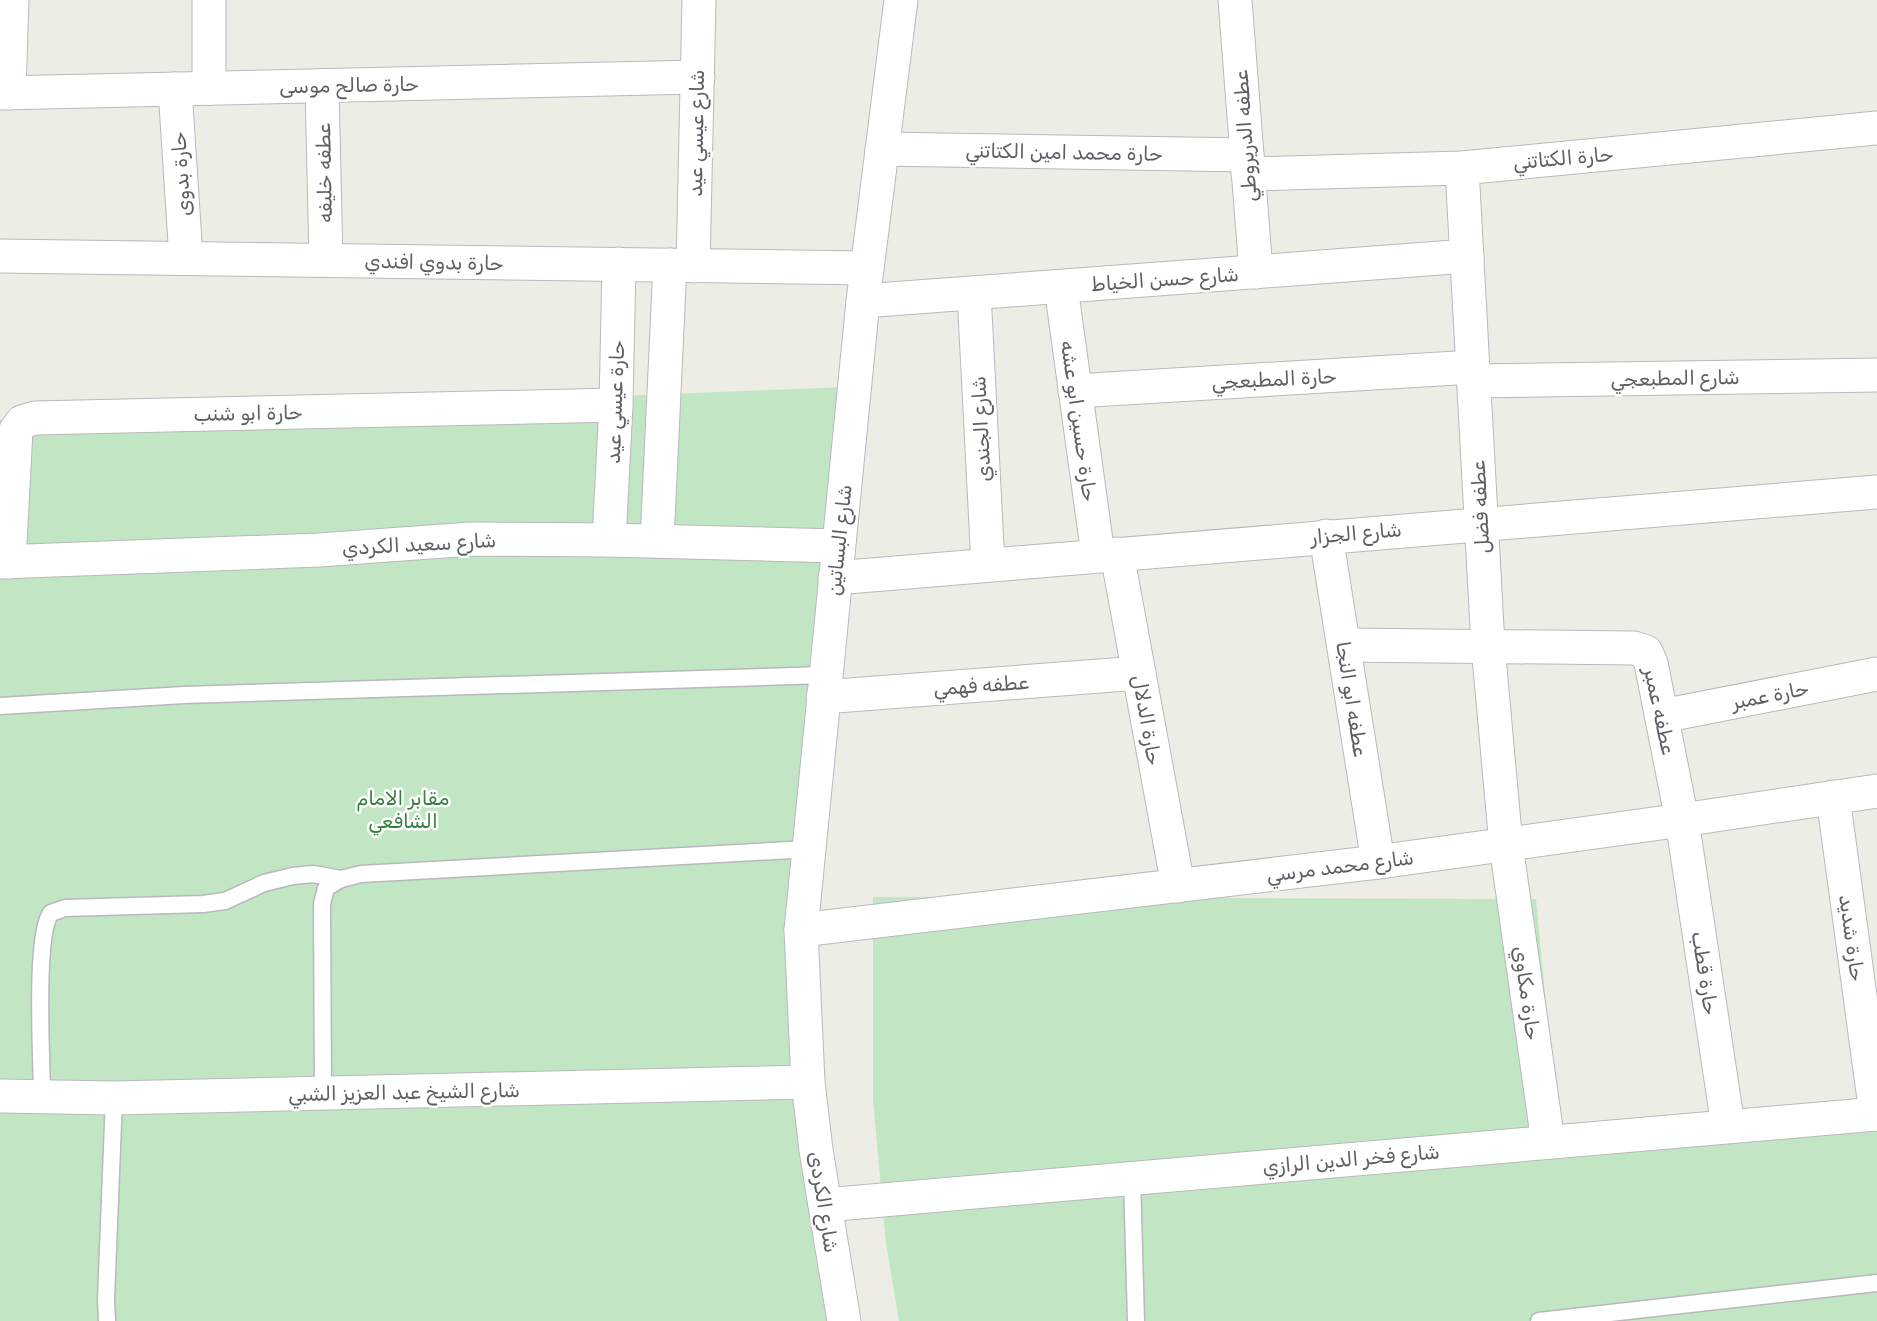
<svg xmlns="http://www.w3.org/2000/svg" width="1877" height="1321" font-family="Rubik,Cairo,sans-serif">
	<style>
		.green { fill: #c2e5c4 }
		.lines { fill: none; stroke-linecap: round; stroke-linejoin: round }
		.lane-casing { stroke: #b7b9be; stroke-width: 19 }
		.street-casing { stroke: #b7b9be; stroke-width: 35 }
		.secondary-casing { stroke: #b8bac0; stroke-width: 35 }
		.lane { stroke: #fff; stroke-width: 16 }
		.street { stroke: #fff; stroke-width: 33 }
		.secondary { stroke: #fff; stroke-width: 33 }
		.labels { text-anchor: middle; dominant-baseline: central; stroke-width: 5; stroke-linejoin: round; paint-order: stroke }
		.street-label { font-size: 20px; fill: #5c5f65; stroke: #fff }
		.park-label { font-size: 20px; fill: #378140; stroke: #fff }
	</style>
	<rect width="100%" height="100%" fill="#eeede5"/>
	<g class="green">
		<polygon points="848,387 794,949 838,1321 0,1321 0,420"/>
		<polygon points="873,897 1536,899 1559,1142 1877,1129 1877,1321 899,1321 886,1243 873,1100"/>
	</g>
	<g class="lines">
		<g class="lane-casing">
			<g id="lane">
				<polyline points="0,706 184,695 825,675"/>
				<polyline points="323,1094 322,904 326,888 341,879 361,874 809,849"/>
				<path d="M42,1097C42,1064 34,934 51,913L65,908L203,904L225,901L264,883L293,876L313,874L341,879"/>
				<polyline points="1132,1178 1136,1321"/>
				<polyline points="107,1321 106,1299 114,1098"/>
				<polyline points="1539,1321 1877,1283"/>
			</g>
		</g>
		<g class="street-casing">
			<g id="street">
				<polyline points="209,0 209,88"/>
				<polyline points="1235,0 1256,272"/>
				<polyline points="322,86 326,260"/>
				<polyline points="175,89 186,258"/>
				<polyline points="0,93 698,77"/>
				<polyline points="9,93 12,0"/>
				<polyline points="882,149 1247,155"/>
				<polyline points="1462,168 1488,646 1506,845 1548,1142"/>
				<polyline points="1248,174 1462,168 1877,128"/>
				<polyline points="0,256 867,268"/>
				<polyline points="693,266 699,0"/>
				<polyline points="1061,287 1098,555"/>
				<polyline points="974,293 988,565"/>
				<polyline points="863,301 1467,256"/>
				<polyline points="1474,381 1877,375"/>
				<polyline points="1075,391 1473,367"/>
				<polyline points="1326,536 1378,862"/>
				<polyline points="609,540 616,405 619,264"/>
				<polyline points="657,541 670,265"/>
				<polyline points="1117,554 1178,886"/>
				<polyline points="0,562 319,550 471,539 609,540 838,546"/>
				<polyline points="9,562 16,430 22,422 35,418 616,405"/>
				<polyline points="835,578 1877,492"/>
				<polyline points="1344,645 1634,648 1646,652 1651,663 1682,820 1728,1126"/>
				<polyline points="823,697 1139,673"/>
				<polyline points="1662,716 1877,674"/>
				<polyline points="1833,797 1876,1114"/>
				<polyline points="801,930 1378,862 1682,820 1877,791"/>
				<polyline points="0,1096 114,1098 808,1082"/>
				<polyline points="825,1205 1877,1114"/>
			</g>
		</g>
		<g class="secondary-casing">
			<polyline id="secondary" points="844,1321 816,1150 808,1082 801,930 863,301 901,0"/>
		</g>
		<use href="#lane" class="lane"/>
		<use href="#street" class="street"/>
		<use href="#secondary" class="secondary"/>
	</g>
	<g class="labels">
		<g class="street-label">
			<text transform="translate(349 85) rotate(-1)">حارة صالح موسى</text>
			<text transform="translate(696 133) rotate(-89)">شارع عيسي عيد</text>
			<text transform="translate(1245 136) rotate(-94)">عطفه الدريروطي</text>
			<text transform="translate(1064 152) rotate(1)">حارة محمد امين الكتاتني</text>
			<text transform="translate(1563 158) rotate(-5)">حارة الكتاتني</text>
			<text transform="translate(324 173) rotate(-91)">عطفه خليفه</text>
			<text transform="translate(181 174) rotate(-94)">حارة بدوى</text>
			<text transform="translate(434 262) rotate(1)">حارة بدوي افندي</text>
			<text transform="translate(1165 279) rotate(-4)">شارع حسن الخياط</text>
			<text transform="translate(1675 378) rotate(-1)">شارع المطبعجي</text>
			<text transform="translate(1274 379) rotate(-3)">حارة المطبعجي</text>
			<text transform="translate(615 402) rotate(-88)">حارة عيسي عيد</text>
			<text transform="translate(248 413) rotate(-1)">حارة ابو شنب</text>
			<text transform="translate(1079 421) rotate(82)">حارة حسين ابو عشه</text>
			<text transform="translate(981 429) rotate(-93)">شارع الجندي</text>
			<text transform="translate(1480 507) rotate(-93)">عطفه فضل</text>
			<text transform="translate(1356 533) rotate(-5)">شارع الجزار</text>
			<text transform="translate(839 540) rotate(-84)">شارع البساتين</text>
			<text transform="translate(419 544) rotate(-3)">شارع سعيد الكردي</text>
			<text transform="translate(981 685) rotate(-4)">عطفه فهمي</text>
			<text transform="translate(1770 695) rotate(-11)">حارة عمبر</text>
			<text transform="translate(1352 699) rotate(81)">عطفه ابو النجا</text>
			<text transform="translate(1660 711) rotate(78)">عطفه عمبر</text>
			<text transform="translate(1147 720) rotate(80)">حارة الدلال</text>
			<text transform="translate(1340 866) rotate(-7)">شارع محمد مرسي</text>
			<text transform="translate(1852 938) rotate(82)">حارة شديد</text>
			<text transform="translate(1705 973) rotate(81)">حارة قطب</text>
			<text transform="translate(1527 993) rotate(82)">حارة مكاوي</text>
			<text transform="translate(404 1092) rotate(-1)">شارع الشيخ عبد العزيز الشبي</text>
			<text transform="translate(1351 1159) rotate(-5)">شارع فخر الدين الرازي</text>
			<text transform="translate(824 1202) rotate(81)">شارع الكردى</text>
		</g>
		<g class="park-label">
			<text x="403" y="798">مقابر الامام<tspan x="403" dy="23">الشافعي</tspan></text>
		</g>
	</g>
</svg>
